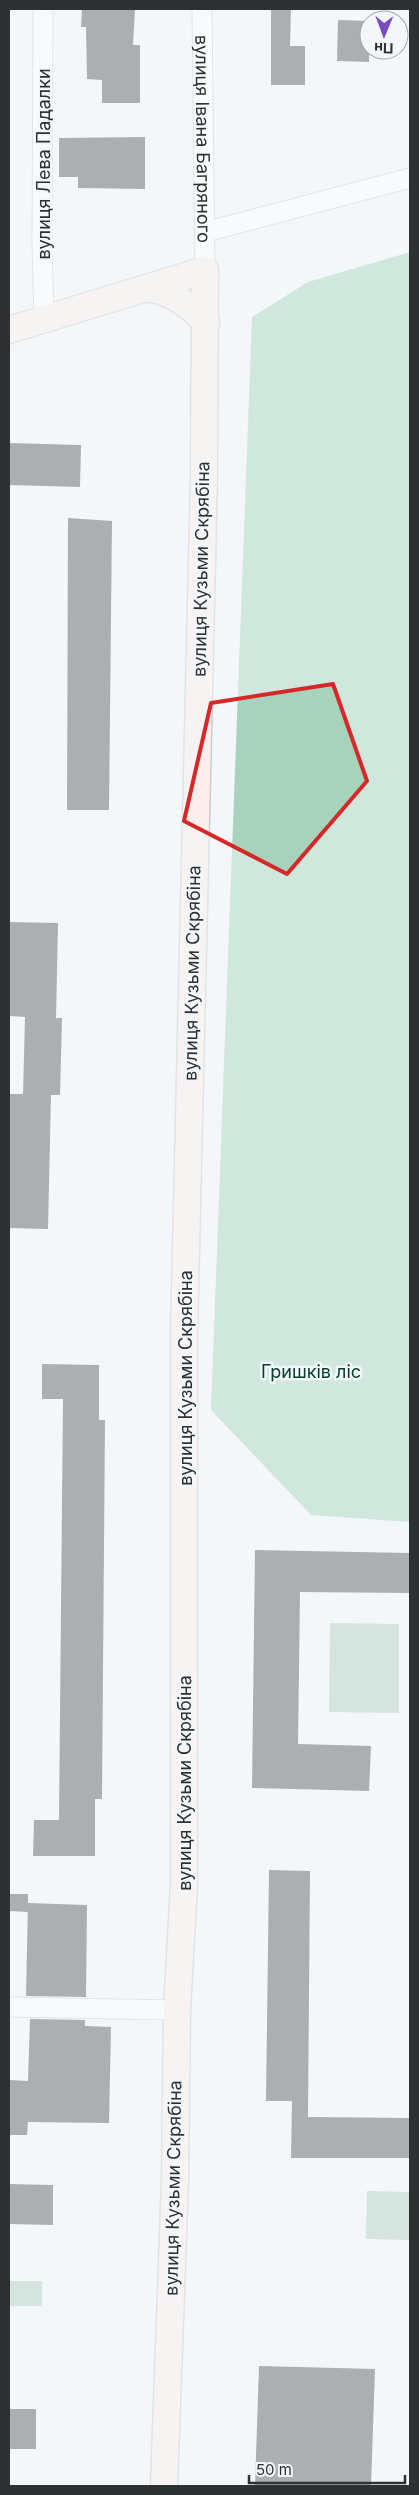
<svg xmlns="http://www.w3.org/2000/svg" width="419" height="2495" font-family="Inter,sans-serif">
	<style>
		.green { fill: #b2cdbf }
		.forest { fill: #a7d3bd }
		.building { fill: #57575a }
		.lines { fill: none; stroke-linecap: round; stroke-linejoin: round }
		.street-casing { stroke: #cacdd0; stroke-width: 21 }
		.secondary-casing { stroke: #cacdd0; stroke-width: 29 }
		.street { stroke: #fff; stroke-width: 19 }
		.secondary { stroke: #fceeeb; stroke-width: 26 }
		.marked { fill: none; stroke: #d62828; stroke-width: 4; stroke-linejoin: round }
		.labels { text-anchor: middle; dominant-baseline: central; stroke-width: 5; stroke-linejoin: round; paint-order: stroke }
		.street-label { font-size: 18px; fill: #2f3031; stroke: #f3f7fa }
		.park-label { font-size: 18px; fill: #04402b; stroke: #f3f7fa }
	</style>
	<rect width="100%" height="100%" fill="#f3f7fa"/>
	<g class="green">
		<polygon points="330,1623 399,1624 399,1713 329,1712"/>
		<polygon points="367,2191 410,2192 410,2240 366,2239"/>
		<rect x="9" y="2281" width="33" height="25"/>
	</g>
	<polygon class="forest" points="410,252 410,1522 311,1515 211,1410 252,317 308,282"/>
	<g class="building">
		<polygon points="82,9 135,9 133,45 140,45 140,103 102,103 102,80 87,79 86,27 81,27"/>
		<polygon points="271,9 291,9 290,46 305,46 305,85 271,85"/>
		<polygon points="338,20 369,21 369,62 337,61"/>
		<polygon points="145,137 145,189 78,188 78,177 59,177 59,138"/>
		<polygon points="9,443 81,445 80,487 9,485"/>
		<polygon points="68,518 112,521 109,810 67,810"/>
		<polygon points="9,922 58,923 56,1018 62,1018 60,1095 51,1095 48,1229 9,1228 9,1094 23,1094 25,1017 9,1016"/>
		<polygon points="42,1364 99,1365 99,1420 105,1420 102,1799 95,1799 95,1856 33,1856 34,1820 59,1820 63,1399 42,1399"/>
		<polygon points="255,1550 410,1553 410,1593 300,1592 298,1744 371,1746 369,1791 252,1788"/>
		<polygon points="269,1870 310,1871 308,2117 410,2118 410,2158 291,2158 292,2101 266,2101"/>
		<polygon points="9,1894 28,1894 28,1912 9,1911"/>
		<polygon points="28,1903 87,1905 86,1997 26,1996"/>
		<polygon points="30,2019 85,2020 85,2026 111,2027 109,2123 28,2122 27,2135 9,2135 9,2080 28,2081"/>
		<polygon points="9,2184 53,2185 53,2225 9,2224"/>
		<polygon points="259,2366 375,2369 371,2486 255,2486"/>
		<rect x="9" y="2409" width="27" height="40"/>
	</g>
	<g class="lines">
		<g class="street-casing">
			<g id="street">
				<polyline points="43,9 42,244 44,319"/>
				<path id="s1" d="M202,9L205,270"/>
				<polyline points="205,232 410,178"/>
				<polyline points="9,2007 177,2010"/>
			</g>
		</g>
		<g class="secondary-casing">
			<g id="secondary">
				<path d="M142,289C166,287 190,306 206,322"/>
				<polyline points="9,330 205,270 204,475 184,1335 184,1884 177,2010 175,2180 164,2486"/>
			</g>
		</g>
		<use href="#street" class="street"/>
		<use href="#secondary" class="secondary"/>
	</g>
	<path d="M0 0H419V2495H0ZM333,684L367,781L287,874L184,821L211,703Z" fill="#f3f7fa" fill-opacity=".55" fill-rule="evenodd"/>
	<path class="marked" d="M333,684L367,781L287,874L184,821L211,703Z"/>
	<g class="labels">
		<g class="street-label">
			<text stroke="none"><textPath href="#s1" startOffset="130">вулиця Івана Багряного</textPath></text>
			<text transform="translate(43 164) rotate(-90)">вулиця Лева Падалки</text>
			<text transform="translate(201 569) rotate(-89)">вулиця Кузьми Скрябіна</text>
			<text transform="translate(192 973) rotate(-89)">вулиця Кузьми Скрябіна</text>
			<text transform="translate(185 1378) rotate(-90)">вулиця Кузьми Скрябіна</text>
			<text transform="translate(184 1783) rotate(-90)">вулиця Кузьми Скрябіна</text>
			<text transform="translate(173 2188) rotate(-89)">вулиця Кузьми Скрябіна</text>
		</g>
		<g class="park-label">
			<text x="311" y="1371">Гришків ліс</text>
		</g>
	</g>
	<rect width="419" height="2495" fill="none" stroke="#2f3031" stroke-width="20"/>
	<g transform="translate(384 35) rotate(181)"><circle r="24" fill="#f3f7fa" stroke="#a5a7aa"/>
	<path d="M0-4L9 19L0 12L-9 19Z" fill="#784bc3"/>
	<text y="-8" font-size="14" font-weight="bold" text-anchor="middle" fill="#2f3031">Пн</text>
	</g>
	<path d="M249 2475v8h156v-8" fill="none" stroke="#2f3031" stroke-width="2.5"/>
	<text x="256" y="2475" font-size="15" fill="#2f3031" stroke="#f3f7fa" stroke-width="4" paint-order="stroke">50 m</text>
</svg>
